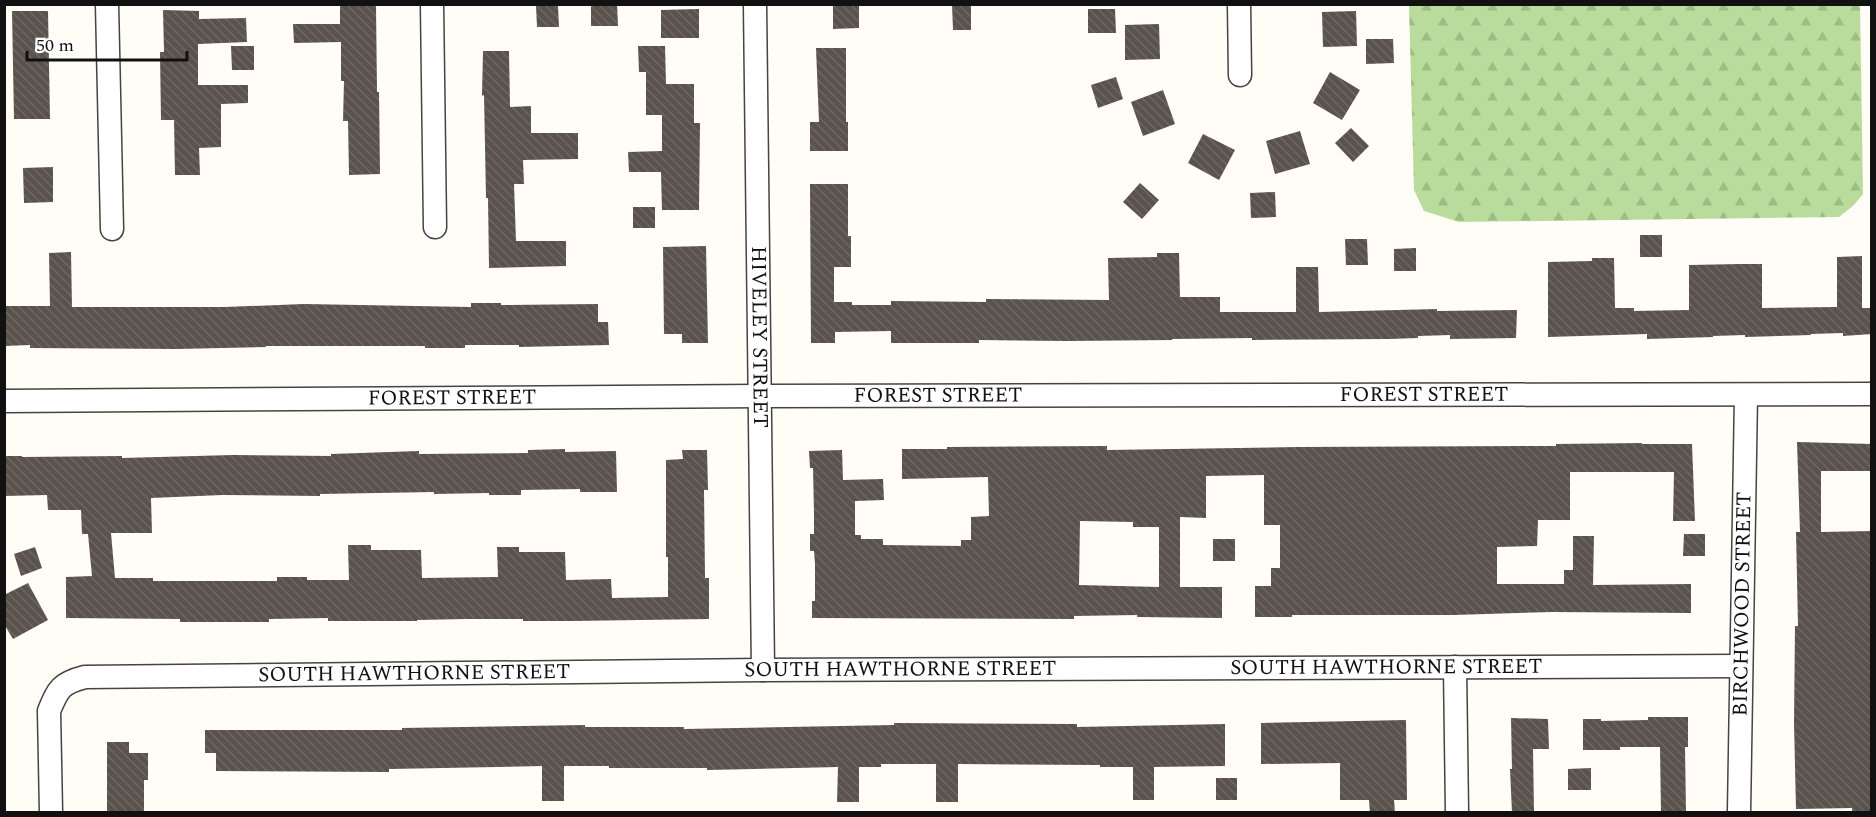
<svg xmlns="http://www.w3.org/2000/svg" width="1876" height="817" font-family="Spectral,serif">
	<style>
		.forest { fill: url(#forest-firs) }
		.building { fill: url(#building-back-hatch); fill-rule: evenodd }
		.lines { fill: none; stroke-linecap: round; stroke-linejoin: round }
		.street-casing { stroke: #444; stroke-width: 25 }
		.street { stroke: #fff; stroke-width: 22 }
		.labels { text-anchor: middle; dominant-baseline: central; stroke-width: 6; stroke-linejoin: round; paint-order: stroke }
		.street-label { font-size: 21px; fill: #111; stroke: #fff }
	</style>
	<defs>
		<pattern id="forest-firs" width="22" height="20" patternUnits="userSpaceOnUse" patternTransform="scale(1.5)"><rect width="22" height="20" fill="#b9dc9c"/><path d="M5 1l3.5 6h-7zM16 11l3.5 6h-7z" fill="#9ebc85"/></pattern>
		<pattern id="building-back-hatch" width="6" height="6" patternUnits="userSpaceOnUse" patternTransform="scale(1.5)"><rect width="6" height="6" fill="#5a524d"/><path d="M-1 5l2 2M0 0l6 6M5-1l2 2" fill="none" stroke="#6d6662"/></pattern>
	</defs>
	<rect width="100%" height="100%" fill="#fffdf5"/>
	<polygon class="forest" points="1409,5 1860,5 1863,194 1854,205 1839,217 1459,222 1424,211 1414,190"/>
	<g class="building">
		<polygon points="591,4 617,4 618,26 591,26"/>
		<polygon points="833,4 859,4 859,28 833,29"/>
		<polygon points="952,4 971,4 971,30 953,30"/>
		<polygon points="340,6 376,6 377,92 379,92 380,174 349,175 348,121 343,121 344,81 341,81 341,42 294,43 293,24 340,24"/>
		<polygon points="536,6 558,6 559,27 537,27"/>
		<polygon points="699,9 699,38 661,38 661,10"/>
		<polygon points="1088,9 1115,9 1116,33 1088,33"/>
		<polygon points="163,10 199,11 199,19 246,18 247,42 198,44 198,85 248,85 248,103 221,104 221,147 199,148 200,175 175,175 174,120 161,120 160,52 164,52"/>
		<polygon points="12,11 48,11 50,119 14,119"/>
		<polygon points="1356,11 1357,46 1323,47 1322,12"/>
		<polygon points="1159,24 1160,59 1125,60 1125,25"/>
		<polygon points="1366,39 1393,39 1394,63 1366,64"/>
		<polygon points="231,46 254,46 254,70 232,70"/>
		<polygon points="638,46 665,46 666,84 694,84 694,123 700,123 699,210 662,210 661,172 629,172 628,152 662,151 662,115 646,115 646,72 639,72"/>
		<polygon points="816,48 846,48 846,122 848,122 848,151 810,151 810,122 819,122"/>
		<polygon points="483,51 509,51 510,107 531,106 531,133 578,133 578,159 523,160 524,184 514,184 516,241 566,241 566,266 489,268 488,198 486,198 484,95 482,96"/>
		<polygon points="1330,72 1360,90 1342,120 1313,103"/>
		<polygon points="1116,77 1123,99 1098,108 1091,85"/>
		<polygon points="1163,90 1175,124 1143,136 1131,102"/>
		<polygon points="1351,128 1369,146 1353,162 1335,143"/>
		<polygon points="1300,131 1310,164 1275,174 1266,141"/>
		<polygon points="1203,134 1235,150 1219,180 1188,163"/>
		<polygon points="53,167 53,202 24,203 23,168"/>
		<polygon points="1140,183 1159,200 1142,219 1123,202"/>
		<polygon points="810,184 848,184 848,236 851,236 851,267 834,267 834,302 852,302 852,305 891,305 891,301 986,302 986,299 1109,300 1108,258 1157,257 1157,253 1179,253 1180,297 1220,297 1220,312 1296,312 1296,267 1318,267 1319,312 1437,309 1437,311 1517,310 1516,338 1450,339 1450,335 1418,336 1418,338 1389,339 1252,340 1252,338 1172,339 1172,340 1068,341 979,340 979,343 891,343 891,331 835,332 835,343 811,343"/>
		<polygon points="1275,192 1276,217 1251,218 1250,193"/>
		<rect x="633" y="207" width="22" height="21"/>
		<rect x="1640" y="235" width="22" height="22"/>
		<polygon points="1345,239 1367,239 1368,265 1346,265"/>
		<polygon points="706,246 708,343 682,343 682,334 664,334 663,247"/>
		<polygon points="1416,248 1416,271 1394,271 1394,249"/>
		<polygon points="71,252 72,307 225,307 304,304 471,307 471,303 501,303 501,305 598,304 598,322 608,322 609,345 519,347 519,345 465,345 465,348 425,348 425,346 266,346 266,347 177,349 30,348 30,345 4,346 4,306 50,306 49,253"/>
		<polygon points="1862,256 1862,308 1872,308 1872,334 1843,336 1843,333 1811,334 1811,335 1745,337 1745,335 1713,336 1713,337 1647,339 1647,334 1548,337 1548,262 1592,261 1592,258 1614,258 1615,308 1634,308 1634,311 1689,310 1689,265 1740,264 1762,264 1762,308 1837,307 1837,257"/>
		<polygon points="1797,442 1872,444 1872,471 1821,471 1821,532 1872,531 1872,812 1852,812 1852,808 1796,809 1794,723 1795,626 1798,626 1796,532 1800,532"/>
		<path d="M1642,443V444H1692L1695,521H1673L1674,472H1570V520H1538L1537,546L1497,547V584H1564V570H1573V536H1594L1593,585L1691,584V613L1552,612L1454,615H1292V617H1255V586H1271V568H1280V525H1264V475L1206,476V518L1180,517V587H1222V618L1137,617V615L1074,616V619L812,618V601H815V564L814,551H810V534H814V513L813,468H810L809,451L842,450L843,480L883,479L884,500L855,501V535H861V539H883V545L961,546V540H971V517L989,516L988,477L902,479V449H947V447L1107,446V450L1298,447L1556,446V444ZM1080,521L1133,522V527H1159V587L1079,585Z"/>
		<polygon points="565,449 565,452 616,451 617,492 580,492 580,489 521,490 521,495 489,495 489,493 434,494 434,492 320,494 320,496 222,495 151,498 152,533 111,533 115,578 153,578 153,581 277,581 277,577 307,577 307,580 349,580 348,545 371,545 371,550 421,550 422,578 498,577 497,547 519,547 519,552 565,552 566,580 611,579 612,598 668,597 668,557 666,557 666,460 683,459 682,450 707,450 708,490 704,490 705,578 709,578 709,619 572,621 523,621 523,619 465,619 417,620 417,621 328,621 328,618 269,619 269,622 180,622 180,619 66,618 66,577 92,576 88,534 82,534 81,510 48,510 47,495 4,496 4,456 22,456 22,457 122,456 122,458 233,455 331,456 331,454 419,451 419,454 528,453 528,450"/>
		<polygon points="1684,534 1705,534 1705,556 1683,556"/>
		<rect x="1213" y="539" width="22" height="22"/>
		<polygon points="35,547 42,568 21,576 14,554"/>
		<polygon points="28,583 48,620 13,639 4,624 4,595"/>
		<polygon points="1648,717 1688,717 1688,747 1685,747 1686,813 1661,813 1660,747 1620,747 1620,750 1583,750 1583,719 1601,719 1601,721 1648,720"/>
		<polygon points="1511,718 1548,719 1549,749 1533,749 1534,813 1512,813 1510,769 1512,769"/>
		<polygon points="1406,720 1407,800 1394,800 1395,813 1370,813 1369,800 1340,800 1340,763 1261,764 1261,723"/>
		<polygon points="894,723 1077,724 1077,727 1225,724 1225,766 1154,767 1154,800 1133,800 1133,767 1100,767 1100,765 958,764 958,802 936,802 936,764 881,764 881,767 859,767 859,802 837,802 838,767 707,770 707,768 609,768 609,766 564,766 564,801 542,801 542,766 389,769 389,772 216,771 216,753 205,753 205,730 402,730 402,728 585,725 585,727 684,727 684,729 894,725"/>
		<polygon points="107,742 129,742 129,753 148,753 148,780 144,780 144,813 107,813"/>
		<polygon points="1591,768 1591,790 1568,790 1568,769"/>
		<rect x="1216" y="778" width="21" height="22"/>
	</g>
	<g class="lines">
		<g class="street-casing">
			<g id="street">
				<polyline points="107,4 112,229"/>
				<polyline points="432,4 435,227"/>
				<path id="s1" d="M755,4L763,670"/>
				<polyline points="1239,4 1240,75"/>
				<path id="s2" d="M4,401L760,396L1872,394"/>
				<polyline points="1455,667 1457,812"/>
				<path id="s3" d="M51,812L49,711C58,689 61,683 85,677L763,670L1741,666"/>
				<path id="s4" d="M1739,812L1746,395"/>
			</g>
		</g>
		<use href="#street" class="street"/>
	</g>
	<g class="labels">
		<g class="street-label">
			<text stroke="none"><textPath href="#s1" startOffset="333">HIVELEY STREET</textPath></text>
			<text stroke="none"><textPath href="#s2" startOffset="1420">FOREST STREET</textPath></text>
			<text stroke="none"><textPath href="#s2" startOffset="934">FOREST STREET</textPath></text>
			<text stroke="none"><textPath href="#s2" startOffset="448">FOREST STREET</textPath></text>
			<text stroke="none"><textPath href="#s4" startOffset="208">BIRCHWOOD STREET</textPath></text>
			<text stroke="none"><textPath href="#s3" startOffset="1455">SOUTH HAWTHORNE STREET</textPath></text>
			<text stroke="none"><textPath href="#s3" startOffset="969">SOUTH HAWTHORNE STREET</textPath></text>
			<text stroke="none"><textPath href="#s3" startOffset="483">SOUTH HAWTHORNE STREET</textPath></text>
		</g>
	</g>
	<rect width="1876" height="817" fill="none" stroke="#111111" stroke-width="12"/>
	<path d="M27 51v9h160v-9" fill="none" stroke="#111111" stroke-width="3"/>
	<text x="36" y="51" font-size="18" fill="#111111" stroke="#ffffff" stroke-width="4.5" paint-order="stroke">50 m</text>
</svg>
